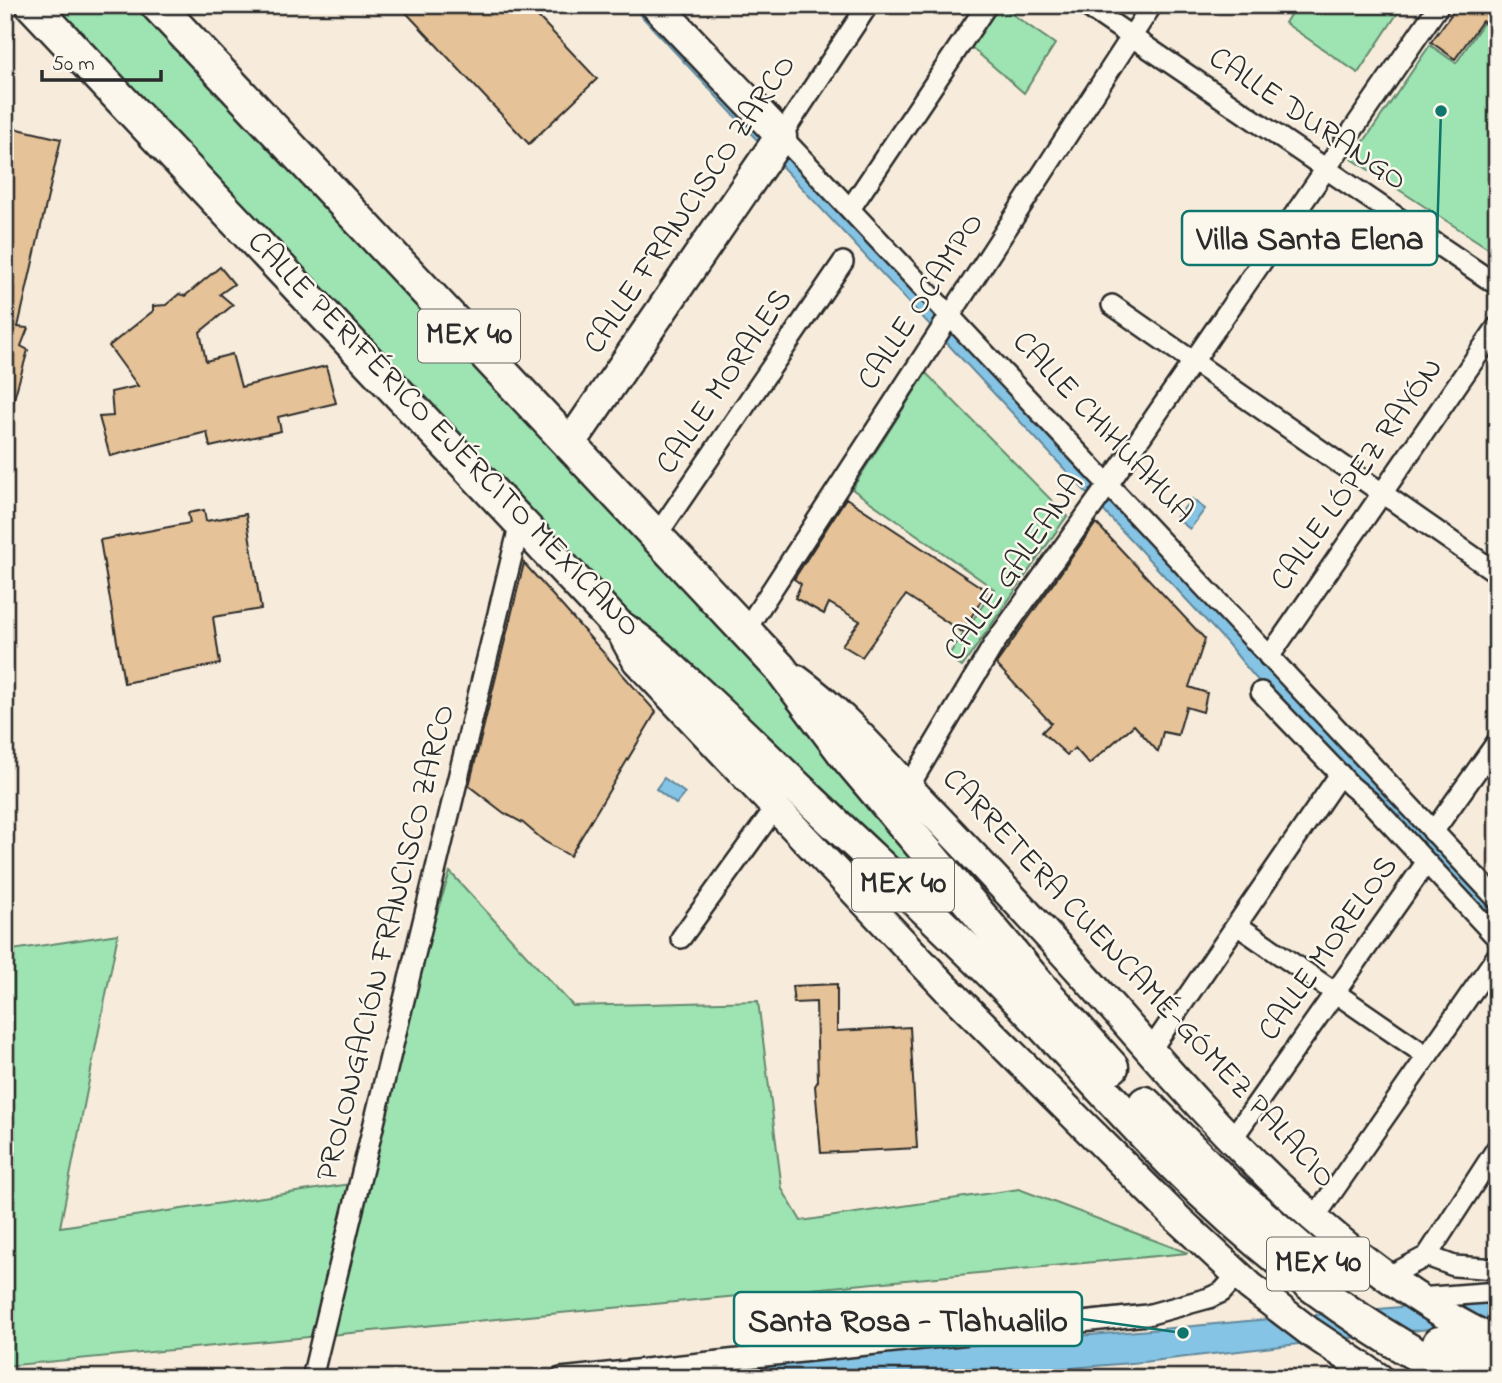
<svg xmlns="http://www.w3.org/2000/svg" width="1502" height="1383" font-family="'Indie Flower',sans-serif">
	<style>
		.green { fill: #9de4b2; stroke: #64886e; stroke-width: 2 }
		.water { fill: #85c4e5; stroke: #61879b; stroke-width: 2 }
		.building { fill: #e5c297; stroke: #2b2b2b; stroke-width: 2 }
		.lines { fill: none; stroke-linecap: round; stroke-linejoin: round }
		.minor-casing { stroke: #2b2b2b; stroke-width: 24 }
		.secondary-casing { stroke: #2b2b2b; stroke-width: 33 }
		.primary-casing { stroke: #2b2b2b; stroke-width: 35 }
		.trunk-casing { stroke: #2b2b2b; stroke-width: 37 }
		.minor { stroke: #fbf7ec; stroke-width: 19 }
		.secondary { stroke: #fbf7ec; stroke-width: 28 }
		.primary { stroke: #fbf7ec; stroke-width: 30 }
		.trunk { stroke: #fbf7ec; stroke-width: 32 }
		.labels { text-anchor: middle; dominant-baseline: central; stroke-width: 5; stroke-linejoin: round; paint-order: stroke }
		.shield { fill: #fbf7ec; stroke: #696865; stroke-width: 2 }
		.shield-label { font-size: 30px; font-weight: bold; fill: #2b2b2b }
		.street-label { font-size: 32px; fill: #2b2b2b; stroke: #fbf7ec }
		.leader { fill: none; stroke: #0f766e; stroke-width: 2.5 }
		.callout-dot { fill: #0f766e; stroke: #fbf7ec; stroke-width: 2.5 }
		.callout { fill: #fbf7ec; stroke: #0f766e; stroke-width: 2.5 }
		.callout-label { font-size: 33px; text-anchor: middle; font-weight: bold; fill: #2b2b2b }
	</style>
	<rect width="100%" height="100%" fill="#f7ecdb"/>
	<filter id="ink" filterUnits="userSpaceOnUse"><feTurbulence type="fractalNoise" baseFrequency=".0143" numOctaves="2"/><feDisplacementMap in="SourceGraphic" scale="14" xChannelSelector="R" yChannelSelector="G"/><feConvolveMatrix kernelMatrix="1 2 1 2 8 2 1 2 1" color-interpolation-filters="sRGB"/></filter>
	<g filter="url(#ink)">
		<g class="green">
			<polygon points="36,5 160,5 370,218 1064,1017 657,647 476,462 391,361 197,170"/>
			<polygon points="994,5 999,5 1055,44 1024,93 971,47"/>
			<polygon points="1296,5 1403,5 1358,73 1285,23"/>
			<polygon points="1483,23 1497,33 1497,254 1352,159 1430,45 1456,63"/>
			<polygon points="926,373 1067,516 962,667 948,656 994,589 852,489"/>
			<polygon points="450,872 573,1006 758,1001 782,1189 801,1221 1019,1189 1188,1253 5,1366 5,951 118,934 60,1227 350,1184"/>
		</g>
		<g class="water">
			<polygon points="631,5 649,5 1497,907 1497,934 1253,675 1227,643"/>
			<polygon points="1192,499 1205,509 1190,529 1176,518"/>
			<polygon points="664,778 685,793 676,804 656,789"/>
			<polygon points="1497,1298 1497,1321 1143,1362 953,1378 568,1378 1150,1330"/>
		</g>
		<g class="building">
			<polygon points="399,5 527,5 597,79 529,144"/>
			<polygon points="1458,5 1488,5 1497,11 1497,31 1482,21 1455,59 1431,42"/>
			<polygon points="5,126 61,139 18,327 28,328 21,346 28,350 9,416 5,415"/>
			<polygon points="220,267 234,284 220,294 233,305 200,332 206,361 232,354 241,387 326,366 336,403 278,417 281,431 210,447 207,432 110,456 99,417 113,416 111,392 138,386 109,346 153,311 153,306 166,305 179,294 185,296"/>
			<polygon points="846,498 987,591 962,632 906,595 862,657 842,645 860,621 829,603 824,614 795,598 801,584 794,579"/>
			<polygon points="204,510 206,521 246,514 261,609 213,617 220,664 124,683 100,540 190,523 188,513"/>
			<polygon points="1096,523 1205,639 1189,687 1207,693 1203,712 1186,707 1178,735 1163,732 1158,752 1134,725 1089,764 1075,748 1067,755 1042,732 1051,723 996,664"/>
			<polygon points="524,563 656,712 570,856 544,841 523,823 504,813 469,786"/>
			<polygon points="837,984 837,1031 910,1027 917,1148 821,1153 815,1086 818,1081 816,1002 794,1003 792,986"/>
		</g>
		<g class="lines">
			<g class="minor-casing">
				<g id="minor">
					<polyline points="868,5 781,136 1497,899"/>
					<polyline points="1085,5 1497,285"/>
					<polyline points="850,209 987,5"/>
					<polyline points="1112,305 1497,573"/>
					<polyline points="657,535 843,262"/>
					<polyline points="745,631 1152,5"/>
					<polyline points="1269,657 1497,327"/>
					<polyline points="1261,692 1351,786 1369,801 1497,938"/>
					<polyline points="908,788 994,644 1103,492 1439,5"/>
					<polyline points="1433,832 1497,742"/>
					<polyline points="1237,925 1427,1056"/>
					<polyline points="681,938 775,808"/>
					<polyline points="1150,1051 1340,774"/>
					<polyline points="1232,1139 1426,863"/>
					<polyline points="1315,1217 1497,956"/>
					<polyline points="1427,1256 1454,1266 1497,1269"/>
					<polyline points="1387,1277 1427,1256 1497,1148"/>
					<polyline points="1418,1298 1497,1292"/>
					<polyline points="312,1378 520,523"/>
					<polyline points="561,1378 1147,1315 1209,1298 1222,1292 1238,1274"/>
				</g>
			</g>
			<g class="secondary-casing">
				<g id="secondary">
					<polyline points="618,626 637,661 947,989 1178,1219 1250,1286 1310,1332 1379,1378"/>
					<path d="M796,679C846,715 885,764 928,808C993,876 1057,944 1119,1015C1226,1138 1347,1272 1497,1342"/>
				</g>
			</g>
			<g class="primary-casing">
				<polyline id="primary" points="570,444 781,136 656,5"/>
			</g>
			<g class="trunk-casing">
				<g id="trunk">
					<path d="M32,5L618,626C639,639 657,655 675,672C719,711 761,753 804,794C879,866 957,936 1029,1011C1078,1062 1124,1115 1174,1165C1258,1249 1353,1325 1461,1378"/>
					<polyline points="157,5 780,668 846,756 1043,990 1112,1067"/>
					<polyline points="1145,1103 1230,1188 1319,1265"/>
					<polyline points="1439,1343 1497,1373"/>
				</g>
			</g>
			<use href="#minor" class="minor"/>
			<use href="#secondary" class="secondary"/>
			<use href="#primary" class="primary"/>
			<use href="#trunk" class="trunk"/>
		</g>
	</g>
	<g class="labels">
		<g class="shield">
			<rect x="418" y="309.5" width="102" height="53" rx="5"/>
			<rect x="852" y="858.5" width="102" height="53" rx="5"/>
			<rect x="1267" y="1237.5" width="102" height="53" rx="5"/>
		</g>
		<g class="shield-label">
			<text x="469" y="336">MEX 40</text>
			<text x="903" y="885">MEX 40</text>
			<text x="1318" y="1264">MEX 40</text>
		</g>
		<g class="street-label">
			<text transform="translate(1307 120) rotate(34)">CALLE DURANGO</text>
			<text transform="translate(691 205) rotate(-56)">CALLE FRANCISCO ZARCO</text>
			<text transform="translate(922 302) rotate(-57)">CALLE OCAMPO</text>
			<text transform="translate(725 382) rotate(-56)">CALLE MORALES</text>
			<text transform="translate(1102 428) rotate(47)">CALLE CHIHUAHUA</text>
			<text transform="translate(443 435) rotate(46)">CALLE PERIFÉRICO EJÉRCITO MEXICANO</text>
			<text transform="translate(1358 475) rotate(-55)">CALLE LÓPEZ RAYÓN</text>
			<text transform="translate(1015 568) rotate(-55)">CALLE GALEANA</text>
			<text transform="translate(387 943) rotate(-76)">PROLONGACIÓN FRANCISCO ZARCO</text>
			<text transform="translate(1329 949) rotate(-55)">CALLE MORELOS</text>
			<text transform="translate(1138 979) rotate(47)">CARRETERA CUENCAMÉ-GÓMEZ PALACIO</text>
		</g>
	</g>
	<path class="leader" d="M1441 111L1437 238M1183 1333L1082 1319"/>
	<g class="callout-dot">
		<circle cx="1441" cy="111" r="7"/>
		<circle cx="1183" cy="1333" r="7"/>
	</g>
	<g class="callout">
		<rect x="1182" y="211" width="255" height="54" rx="7"/>
		<rect x="734" y="1292" width="348" height="54" rx="7"/>
	</g>
	<g class="callout-label">
		<text x="1310" y="249">Villa Santa Elena</text>
		<text x="908" y="1331">Santa Rosa - Tlahualilo</text>
	</g>
	<rect width="1502" height="1383" fill="none" stroke="#fbf7ec" stroke-width="28"/>
	<rect x="14" y="14" width="1474" height="1355" fill="none" stroke="#2b2b2b" stroke-width="2.5" filter="url(#ink)"/>
	<path d="M42 70v10h119v-10" fill="none" stroke="#2b2b2b" stroke-width="3.5"/>
	<text x="52" y="70" font-size="21" fill="#2b2b2b" stroke="#fbf7ec" stroke-width="5" paint-order="stroke">50 m</text>
</svg>
